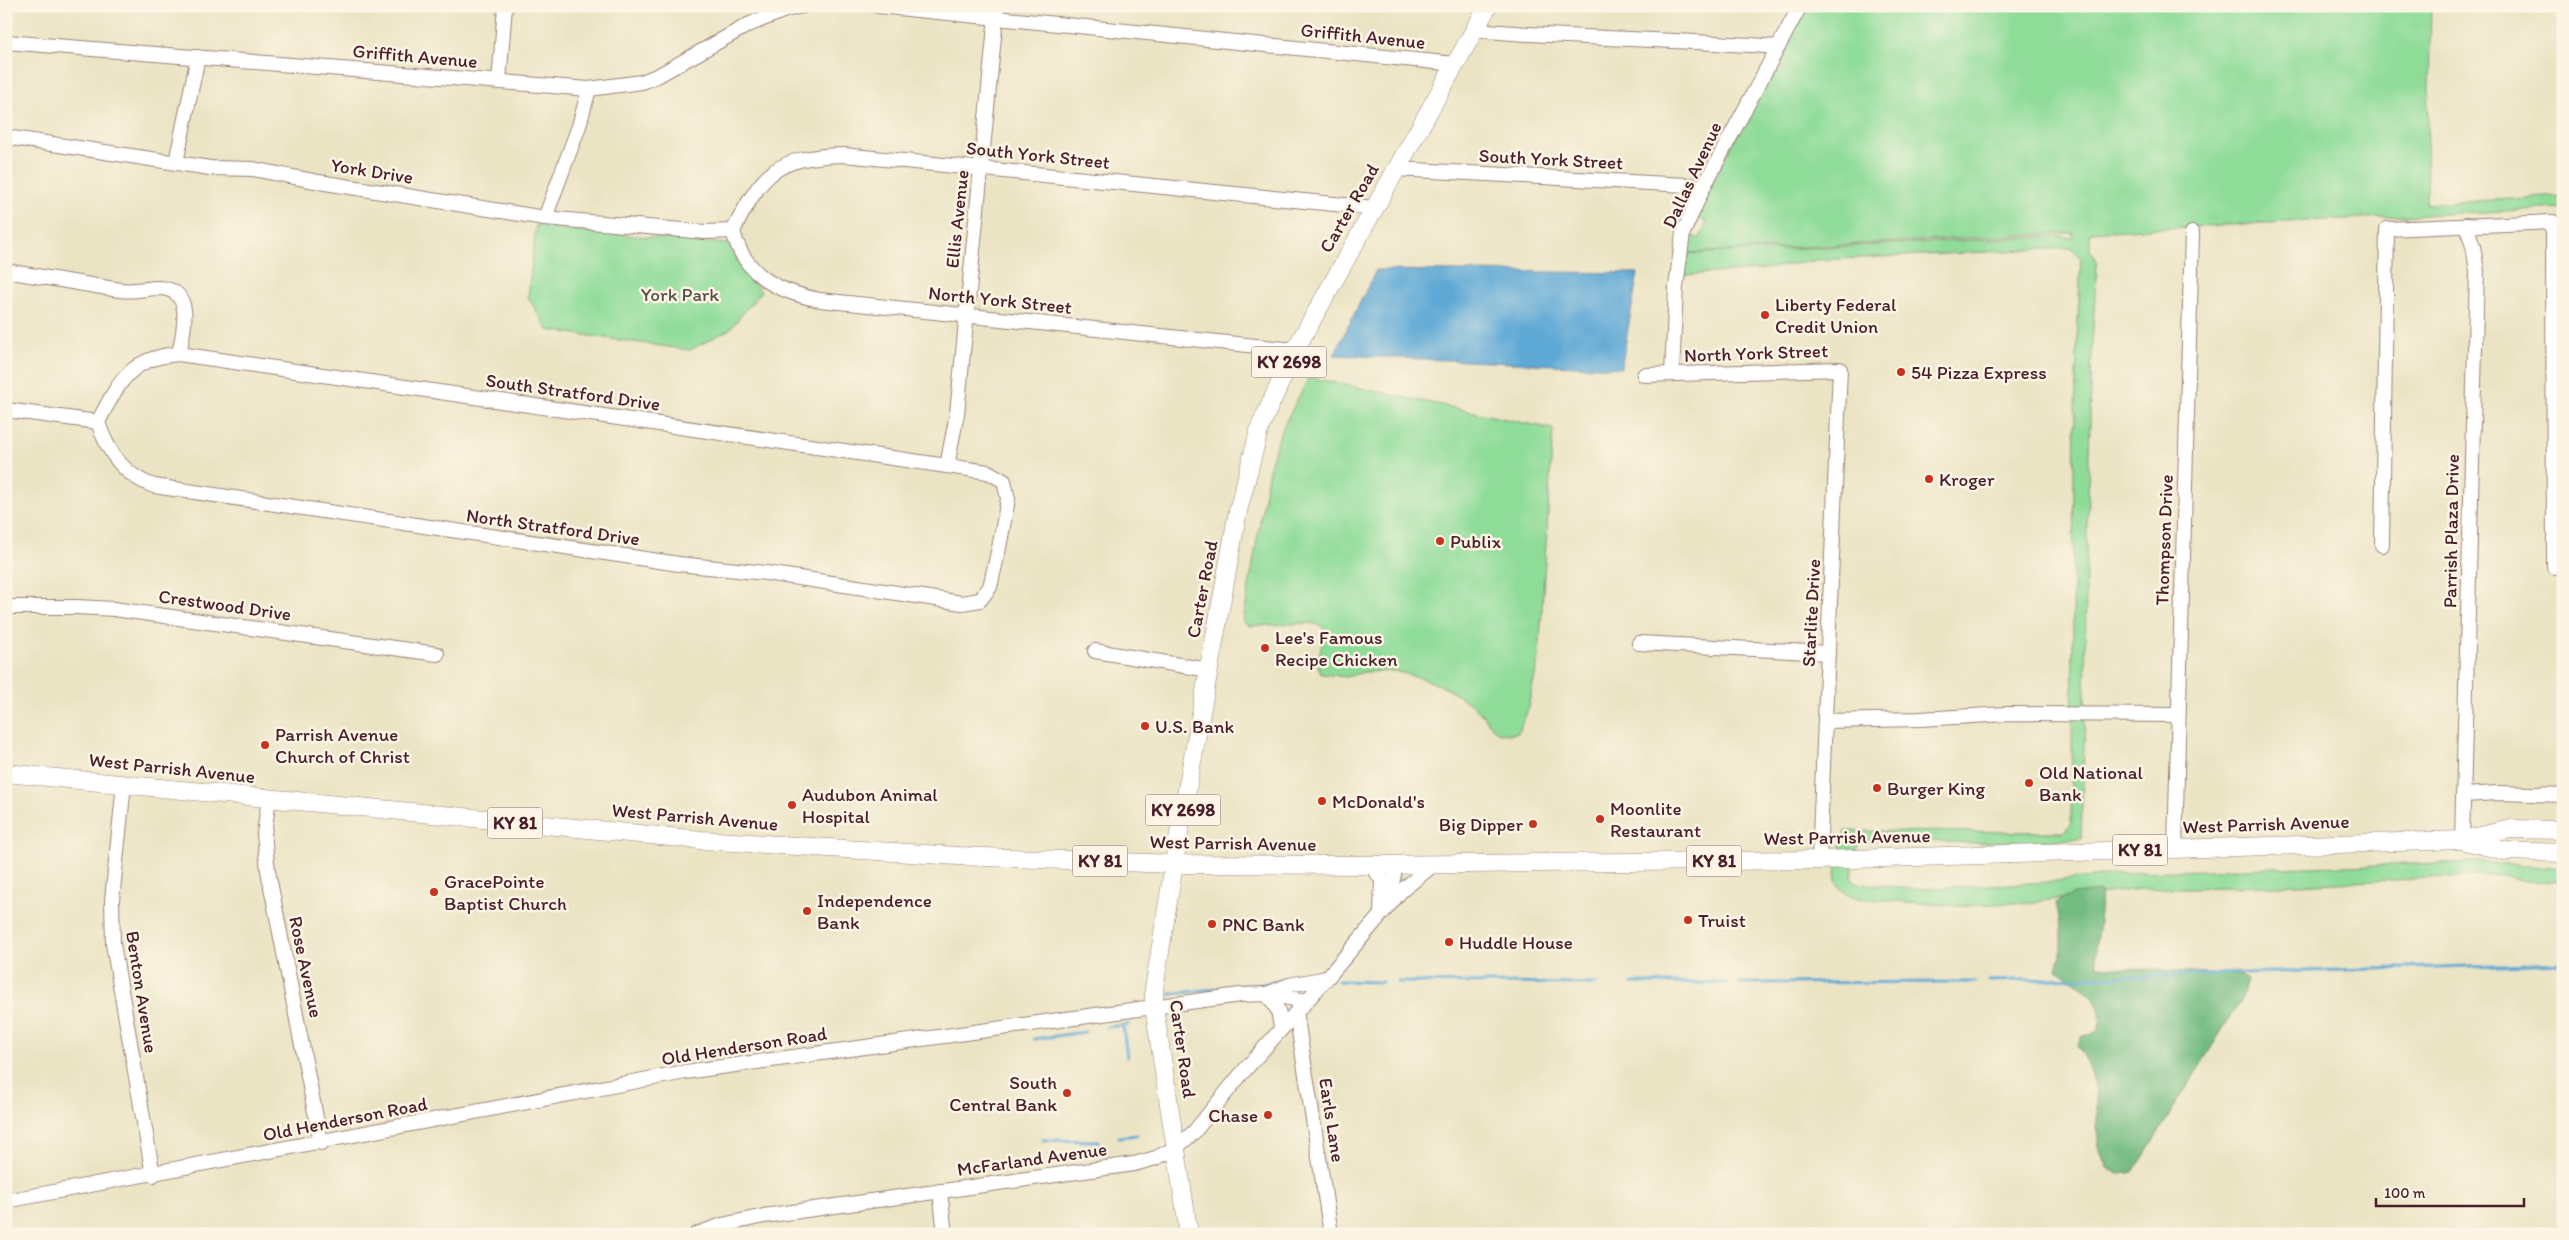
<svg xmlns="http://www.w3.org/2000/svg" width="2569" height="1240" font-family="Itim,sans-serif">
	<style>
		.green { fill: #8fdc99; stroke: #6c7e62 }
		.forest { fill: #73bc81; stroke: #5e6e56 }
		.water { fill: #5da8d5; stroke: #546480 }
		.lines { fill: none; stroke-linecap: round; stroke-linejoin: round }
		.stream { stroke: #5da8d5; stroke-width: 3 }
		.minor-casing { stroke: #9a8278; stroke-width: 16 }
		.major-casing { stroke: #9a8278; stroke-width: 19 }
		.minor { stroke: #fff; stroke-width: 14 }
		.major { stroke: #fff; stroke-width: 18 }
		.poi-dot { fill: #c8321e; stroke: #fcf5e5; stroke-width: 2 }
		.labels { text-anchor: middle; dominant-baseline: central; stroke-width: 5; stroke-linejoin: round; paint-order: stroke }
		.shield { fill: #fcf5e5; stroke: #7f5f63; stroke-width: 1 }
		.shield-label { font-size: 18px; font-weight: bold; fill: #4a1f2b }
		.street-label { font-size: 19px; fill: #4a1f2b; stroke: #fcf5e5 }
		.park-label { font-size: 19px; fill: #5b4e46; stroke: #fcf5e5 }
		.poi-label { font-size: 19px; fill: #4a1f2b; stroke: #fcf5e5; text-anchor: start }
	</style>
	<rect width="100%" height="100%" fill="#fcf5e5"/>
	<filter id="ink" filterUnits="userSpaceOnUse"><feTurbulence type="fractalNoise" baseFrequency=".02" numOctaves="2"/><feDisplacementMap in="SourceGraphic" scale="10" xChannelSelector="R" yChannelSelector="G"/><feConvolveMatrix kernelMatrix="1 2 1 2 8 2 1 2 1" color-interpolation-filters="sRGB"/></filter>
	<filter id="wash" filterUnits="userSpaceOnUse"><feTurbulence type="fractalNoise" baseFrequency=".0096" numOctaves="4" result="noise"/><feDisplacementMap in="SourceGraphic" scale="20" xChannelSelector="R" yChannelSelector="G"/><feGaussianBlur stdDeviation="1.12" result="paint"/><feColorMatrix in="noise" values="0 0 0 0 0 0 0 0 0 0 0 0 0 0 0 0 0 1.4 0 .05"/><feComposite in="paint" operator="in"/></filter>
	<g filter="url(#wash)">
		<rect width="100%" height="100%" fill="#ebe4c4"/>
		<g class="green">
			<path d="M1805,6H2431L2426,204L2563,196V208L2090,232V250L2097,263L2092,346L2086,566L2085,718L2081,839L1971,843L1915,840L1859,841L1851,878L1857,883L1913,889L2048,882L2138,872L2477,862L2563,869V882L2525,881L2506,876L2487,875L2278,886L2140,889L2033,902L1958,906L1855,898C1822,886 1839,858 1845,831L2064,832L2071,822C2075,634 2070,446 2081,258L2070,248L1818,260L1760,270L1683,275V254L2061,236L2073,238V233L1687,253L1689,236L1700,238L1707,222L1694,217Z"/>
			<polygon points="536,225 569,230 729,244 739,263 761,292 730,329 690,350 548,330 528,297"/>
			<path d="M1309,377L1553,429L1539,657L1527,712L1518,733L1508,734L1497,732L1475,707L1446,688L1424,679L1394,671L1364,672L1346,677L1322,674C1310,659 1331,637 1322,626L1311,623L1250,626L1243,622L1269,469L1280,433Z"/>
		</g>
		<path class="forest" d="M2100,891C2103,916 2093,941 2097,966L2239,975L2247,980L2242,998L2141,1161L2131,1173L2119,1174L2107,1168C2091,1135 2101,1120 2095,1088C2093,1074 2085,1057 2077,1045L2082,1036L2097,1033C2111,1002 2079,983 2057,970L2061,954V928L2056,902L2074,894Z"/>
		<polygon class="water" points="1376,270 1638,273 1621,368 1334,355"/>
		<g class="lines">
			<g class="stream">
				<polyline points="1338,981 1382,982"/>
				<polyline points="1989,981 2563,963"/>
				<polyline points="1398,982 1596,984"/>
				<polyline points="1632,983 1728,983"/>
				<polyline points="1740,983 1975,982"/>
				<polyline points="1171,994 1280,981"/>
				<polyline points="1123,1025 1127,1057"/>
				<polyline points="1107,1027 1128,1025"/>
				<polyline points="1034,1039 1085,1032"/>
				<polyline points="1119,1137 1137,1135"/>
				<polyline points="1043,1140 1099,1141"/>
			</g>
		</g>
	</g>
	<g filter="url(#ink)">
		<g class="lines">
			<g class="minor-casing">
				<g id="minor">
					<polyline points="878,6 1455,64"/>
					<path d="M1474,30C1575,39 1677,39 1778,47"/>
					<polyline points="6,42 589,89 642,82 659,75 748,25 785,10 803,6"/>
					<polyline points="499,82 505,6"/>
					<polyline points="6,137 210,168 253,169 319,182 545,218 705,232 733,231"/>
					<polyline points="176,162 198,57"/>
					<polyline points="1396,169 1704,186"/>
					<polyline points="545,218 579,126 589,89"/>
					<path d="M733,231C763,172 775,157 844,155L1374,208"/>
					<path d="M733,231C744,276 779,292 820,300L1295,350"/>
					<path d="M6,271L120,290C135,292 146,288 159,288C196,289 183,332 179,354"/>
					<path d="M179,354L988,472L1004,481L1008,499L999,548L990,587L980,600L962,603L766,573L679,564L154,486C124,476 107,451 98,422C119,382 130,357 179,354Z"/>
					<polyline points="1672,374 1676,287 1683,233 1704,186 1800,6"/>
					<polyline points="1644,375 1840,369 1819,860"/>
					<polyline points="6,410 98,422"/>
					<polyline points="947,466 957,414 997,6"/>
					<polyline points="2382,545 2387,229 2553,222 2554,567"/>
					<polyline points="6,607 77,607 114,609 437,654"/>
					<polyline points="1639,643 1828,653"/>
					<polyline points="1095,651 1209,670"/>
					<polyline points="1825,721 1920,719 2007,714 2177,715"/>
					<polyline points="124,784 112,900 113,944 153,1175"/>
					<polyline points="2463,795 2499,793 2563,795"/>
					<polyline points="269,798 264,834 268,871 321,1143"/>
					<polyline points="2462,840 2477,271 2473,246 2466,225"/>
					<polyline points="2175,848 2192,233"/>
					<polyline points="1371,865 1382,880 1381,913"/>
					<polyline points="1388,901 1396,865"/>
					<polyline points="1296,1012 1331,1234"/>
					<polyline points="1281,1027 1278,1010 1267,994 1289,985 1327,978"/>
					<polyline points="940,1191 945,1234"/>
					<polyline points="6,1201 685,1072 1240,995 1267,994 1306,1001"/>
					<polyline points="697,1234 722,1225 764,1216 1134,1164 1156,1158 1177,1147 1194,1132 1242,1073 1327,978 1401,891 1434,864"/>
				</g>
			</g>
			<g class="major-casing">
				<g id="major">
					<polyline points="6,773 701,840 958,856 1175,864 1371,865 1819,860 2462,840 2511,829 2563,830"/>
					<polyline points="2465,841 2505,851 2563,853"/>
					<polyline points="1189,1234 1154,1007 1154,989 1179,833 1238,511 1260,427 1295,350 1488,6"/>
				</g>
			</g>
			<use href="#minor" class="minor"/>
			<use href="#major" class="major"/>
		</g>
	</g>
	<g class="poi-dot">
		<circle cx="1765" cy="315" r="5"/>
		<circle cx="1901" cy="372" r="5"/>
		<circle cx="1929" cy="479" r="5"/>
		<circle cx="1440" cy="541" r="5"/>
		<circle cx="1265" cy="648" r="5"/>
		<circle cx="1145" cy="726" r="5"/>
		<circle cx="265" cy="745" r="5"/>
		<circle cx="2029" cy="783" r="5"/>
		<circle cx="1877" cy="788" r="5"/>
		<circle cx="1322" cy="801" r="5"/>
		<circle cx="792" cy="805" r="5"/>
		<circle cx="1600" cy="819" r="5"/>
		<circle cx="1533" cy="824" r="5"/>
		<circle cx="434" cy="892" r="5"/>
		<circle cx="807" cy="911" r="5"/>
		<circle cx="1688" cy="920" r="5"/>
		<circle cx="1212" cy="924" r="5"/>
		<circle cx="1449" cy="942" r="5"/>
		<circle cx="1067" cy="1093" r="5"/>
		<circle cx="1268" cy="1115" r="5"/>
	</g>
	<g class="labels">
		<g class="shield">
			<rect x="1251.5" y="346.5" width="75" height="31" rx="4"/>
			<rect x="1145.5" y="794.5" width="75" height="31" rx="4"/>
			<rect x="487.5" y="807.5" width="55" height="31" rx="4"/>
			<rect x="2112.5" y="834.5" width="55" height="31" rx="4"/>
			<rect x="1072.5" y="845.5" width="55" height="31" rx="4"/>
			<rect x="1686.5" y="845.5" width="55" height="31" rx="4"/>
		</g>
		<g class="shield-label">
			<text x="1289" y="362">KY 2698</text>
			<text x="1183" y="810">KY 2698</text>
			<text x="515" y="823">KY 81</text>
			<text x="2140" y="850">KY 81</text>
			<text x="1100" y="861">KY 81</text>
			<text x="1714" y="861">KY 81</text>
		</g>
		<g class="street-label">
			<text transform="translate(1363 36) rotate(6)">Griffith Avenue</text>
			<text transform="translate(415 56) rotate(5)">Griffith Avenue</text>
			<text transform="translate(1038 155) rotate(6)">South York Street</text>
			<text transform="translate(1551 159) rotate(3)">South York Street</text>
			<text transform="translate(372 171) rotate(9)">York Drive</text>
			<text transform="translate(1692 175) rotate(-65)">Dallas Avenue</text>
			<text transform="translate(1349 208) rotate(-60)">Carter Road</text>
			<text transform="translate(957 219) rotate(-84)">Ellis Avenue</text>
			<text transform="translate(1000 300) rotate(6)">North York Street</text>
			<text transform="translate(1756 353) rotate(-2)">North York Street</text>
			<text transform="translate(573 392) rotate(8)">South Stratford Drive</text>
			<text transform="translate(553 527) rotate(8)">North Stratford Drive</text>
			<text transform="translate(2451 531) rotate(-89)">Parrish Plaza Drive</text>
			<text transform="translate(2164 540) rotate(-88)">Thompson Drive</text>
			<text transform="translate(1202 589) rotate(-79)">Carter Road</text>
			<text transform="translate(225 605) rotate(8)">Crestwood Drive</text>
			<text transform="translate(1811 613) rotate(-87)">Starlite Drive</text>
			<text transform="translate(172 768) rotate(6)">West Parrish Avenue</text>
			<text transform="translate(695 817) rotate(5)">West Parrish Avenue</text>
			<text transform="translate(2266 824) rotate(-2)">West Parrish Avenue</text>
			<text transform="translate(1847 837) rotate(-1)">West Parrish Avenue</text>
			<text transform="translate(1233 843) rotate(1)">West Parrish Avenue</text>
			<text transform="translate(306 967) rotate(78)">Rose Avenue</text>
			<text transform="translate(142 992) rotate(81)">Benton Avenue</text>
			<text transform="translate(744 1046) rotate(-9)">Old Henderson Road</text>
			<text transform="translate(1183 1049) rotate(82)">Carter Road</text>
			<text transform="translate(345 1119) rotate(-11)">Old Henderson Road</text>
			<text transform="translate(1332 1120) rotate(81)">Earls Lane</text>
			<text transform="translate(1032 1159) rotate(-8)">McFarland Avenue</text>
		</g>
		<g class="park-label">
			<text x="680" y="294">York Park</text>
		</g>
		<g class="poi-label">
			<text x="1775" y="304">Liberty Federal<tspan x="1775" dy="22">Credit Union</tspan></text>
			<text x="1911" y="372">54 Pizza Express</text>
			<text x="1939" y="479">Kroger</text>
			<text x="1450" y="541">Publix</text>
			<text x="1275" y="637">Lee's Famous<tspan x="1275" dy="22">Recipe Chicken</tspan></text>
			<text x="1155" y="726">U.S. Bank</text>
			<text x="275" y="734">Parrish Avenue<tspan x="275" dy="22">Church of Christ</tspan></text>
			<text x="2039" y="772">Old National<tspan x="2039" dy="22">Bank</tspan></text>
			<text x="1887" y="788">Burger King</text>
			<text x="802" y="794">Audubon Animal<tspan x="802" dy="22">Hospital</tspan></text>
			<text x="1332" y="801">McDonald's</text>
			<text x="1610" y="808">Moonlite<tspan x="1610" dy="22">Restaurant</tspan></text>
			<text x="1523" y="824" text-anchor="end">Big Dipper</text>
			<text x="444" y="881">GracePointe<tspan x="444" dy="22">Baptist Church</tspan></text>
			<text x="817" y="900">Independence<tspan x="817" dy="22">Bank</tspan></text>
			<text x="1698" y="920">Truist</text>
			<text x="1222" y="924">PNC Bank</text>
			<text x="1459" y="942">Huddle House</text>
			<text x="1057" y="1082" text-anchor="end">South<tspan x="1057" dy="22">Central Bank</tspan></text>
			<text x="1258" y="1115" text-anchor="end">Chase</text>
		</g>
	</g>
	<rect width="2569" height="1240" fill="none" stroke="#fcf5e5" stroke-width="25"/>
	<path d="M2376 1198v8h148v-8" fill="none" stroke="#4a1f2b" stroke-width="2.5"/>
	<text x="2384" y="1198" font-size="15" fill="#4a1f2b" stroke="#fcf5e5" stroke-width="4" paint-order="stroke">100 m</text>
</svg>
